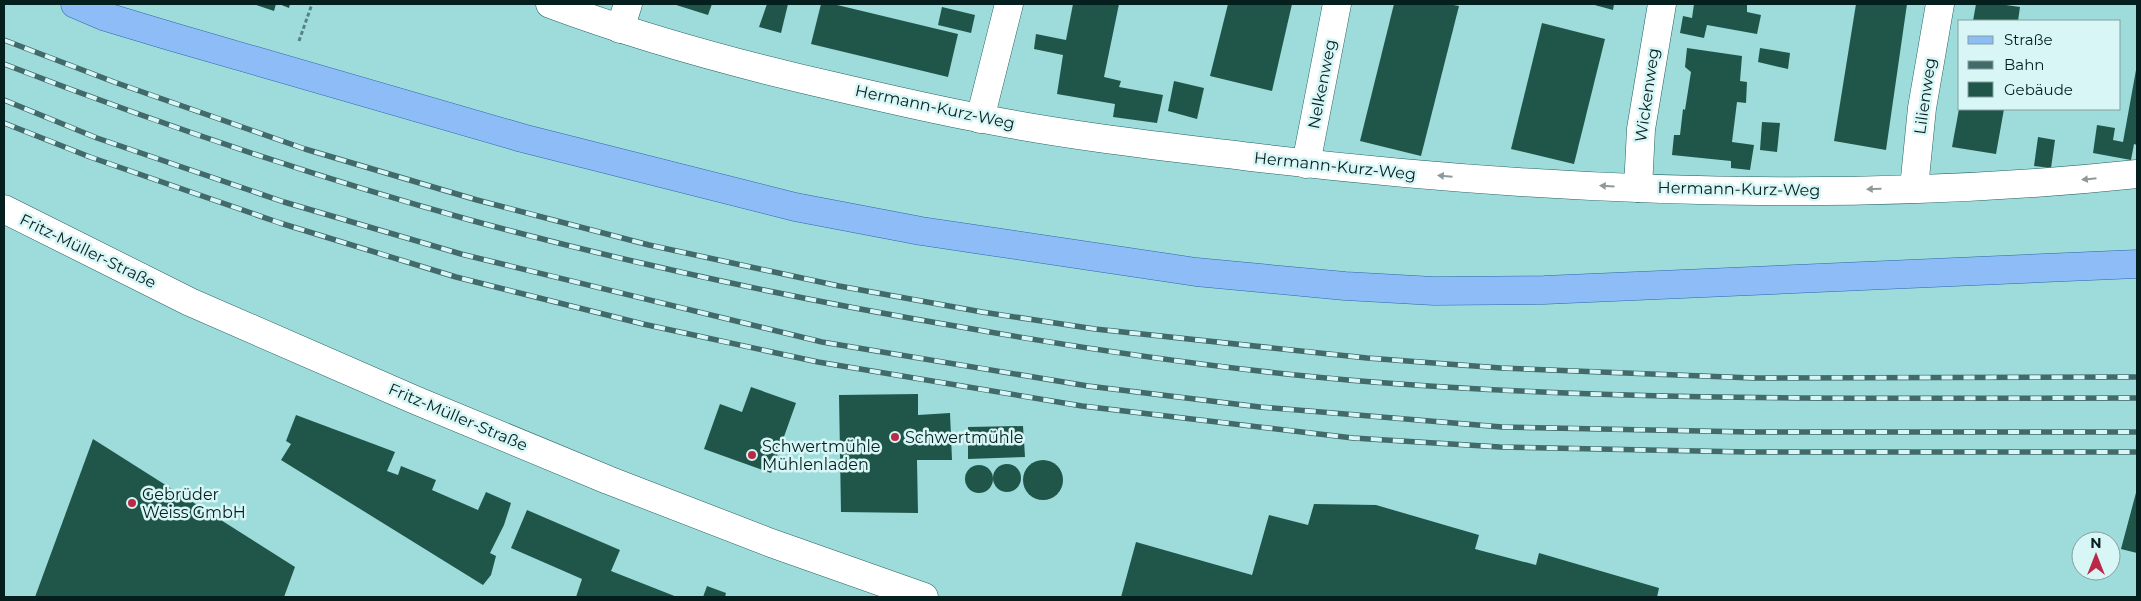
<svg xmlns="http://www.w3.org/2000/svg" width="2141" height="601" font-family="Montserrat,sans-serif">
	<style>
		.building { fill: #1f5649 }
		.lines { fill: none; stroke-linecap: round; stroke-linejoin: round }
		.minor-casing { stroke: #236262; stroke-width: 29 }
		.major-casing { stroke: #2c68a8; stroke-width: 29 }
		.path { stroke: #568382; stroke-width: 3; stroke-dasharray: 4 2.5; stroke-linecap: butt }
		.minor { stroke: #fff; stroke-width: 28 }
		.major { stroke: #8dbcf7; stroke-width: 28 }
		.rail-casing { stroke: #426a6a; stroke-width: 5.5 }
		.rail { stroke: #d8f6f6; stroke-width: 4; stroke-dasharray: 11; stroke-linecap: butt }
		.oneway { fill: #8e9a9a }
		.poi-dot { fill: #ba2946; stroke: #d8f6f6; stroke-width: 2 }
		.labels { text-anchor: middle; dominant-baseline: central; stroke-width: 5; stroke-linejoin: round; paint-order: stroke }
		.street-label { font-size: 16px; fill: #051f1f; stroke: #d8f6f6 }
		.poi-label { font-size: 16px; fill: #051f1f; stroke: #d8f6f6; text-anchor: start }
	</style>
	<rect width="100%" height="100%" fill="#9edcdb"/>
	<g class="building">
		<polygon points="253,4 276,4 274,11"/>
		<polygon points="279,4 290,4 289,8"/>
		<polygon points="673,4 712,4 708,15"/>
		<polygon points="767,4 788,4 781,33 759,27"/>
		<polygon points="821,4 833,4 958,34 948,77 811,44"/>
		<polygon points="1073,4 1119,4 1104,77 1121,81 1119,87 1163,95 1157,123 1113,117 1115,104 1057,94 1063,55 1034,49 1036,34 1066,40"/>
		<polygon points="1228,4 1292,4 1272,91 1210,76"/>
		<polygon points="1394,4 1448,4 1459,6 1421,156 1360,141"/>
		<polygon points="1591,4 1614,4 1613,10"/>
		<polygon points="1694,4 1747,4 1747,12 1761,15 1757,34 1707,25 1704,38 1680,33 1683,16 1692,18"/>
		<polygon points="1856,4 1907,4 1886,150 1834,141"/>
		<polygon points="1976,4 1999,4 2020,7 2018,21 1973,21"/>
		<polygon points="942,7 975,15 971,33 938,25"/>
		<polygon points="1542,23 1605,39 1574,164 1511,149"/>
		<polygon points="1687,48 1742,56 1740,81 1747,82 1746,103 1737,102 1732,142 1754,145 1750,170 1731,168 1731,161 1672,155 1674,135 1680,135 1683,109 1685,110 1691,72 1685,67"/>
		<polygon points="1760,48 1790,53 1788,69 1758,62"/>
		<polygon points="2136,70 2137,145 2134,144 2131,160 2093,153 2097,125 2115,128 2113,140 2123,142"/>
		<polygon points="1174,81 1204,88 1197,119 1168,111"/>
		<polygon points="1959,109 2004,109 1996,154 1952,147"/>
		<polygon points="1762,122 1780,123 1777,152 1760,150"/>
		<polygon points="2038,137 2055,140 2051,168 2034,166"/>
		<polygon points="751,387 796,403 771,473 704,449 720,404 742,412"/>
		<polygon points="918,394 918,415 950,413 952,460 917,460 918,513 841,512 839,395"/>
		<polygon points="296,415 395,452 387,471 398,475 401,466 436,480 432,490 478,510 486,492 511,503 504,525 490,553 496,556 491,575 483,585 281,460 291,444 286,441"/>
		<polygon points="1023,426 1025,457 968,459 968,427"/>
		<polygon points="93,439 295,567 284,597 35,597"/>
		<circle cx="1043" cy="480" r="20"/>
		<circle cx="1007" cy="478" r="14"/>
		<circle cx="979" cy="479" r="14"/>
		<polygon points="2137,489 2137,553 2121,549"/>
		<polygon points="1314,504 1376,505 1479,535 1475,549 1536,565 1539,553 1659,588 1657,597 1121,597 1136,542 1252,575 1269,515 1308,525"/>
		<polygon points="527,510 620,550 611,571 677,597 576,597 582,579 511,548"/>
		<polygon points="707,586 726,593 725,597 703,597"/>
	</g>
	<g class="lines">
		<g class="minor-casing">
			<g id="minor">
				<path d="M550,4C644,39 740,65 837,87C884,98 931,109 979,118C1069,136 1160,146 1251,157C1544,192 1843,205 2137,174"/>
				<polyline points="620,29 628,4"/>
				<polyline points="980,119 1009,4"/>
				<polyline points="1306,164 1337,4"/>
				<polyline points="1638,188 1641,129 1662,4"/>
				<polyline points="1914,188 1922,108 1940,4"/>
				<polyline points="4,209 190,302 415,400 608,480 771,543 924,597"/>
			</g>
		</g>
		<g class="major-casing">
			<polyline id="major" points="75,4 103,16 173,37 522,138 795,207 921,231 1196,272 1345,286 1434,291 1544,290 2137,264"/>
		</g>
		<polyline class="path" points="299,41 312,4"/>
		<use href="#minor" class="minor"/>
		<use href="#major" class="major"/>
		<g class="rail-casing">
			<g id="rail">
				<polyline points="4,40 114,82 305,149 477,200 649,245 839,286 982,312 1095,329 1367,358 1501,368 1753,378 2137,377"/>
				<path d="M4,64C157,123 312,176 470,220C632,264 796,299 961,327C1097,351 1235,371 1373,382C1627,402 1882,398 2137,398"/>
				<polyline points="4,100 97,138 284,202 461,254 822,342 1088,386 1260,407 1502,427 1751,432 2137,432"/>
				<polyline points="4,123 90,157 280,223 456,277 643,324 818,362 1082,406 1353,438 1500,447 1748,452 2137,452"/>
			</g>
		</g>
		<use href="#rail" class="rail"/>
	</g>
	<defs><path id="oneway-solid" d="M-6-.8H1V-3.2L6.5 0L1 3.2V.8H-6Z" transform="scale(1.25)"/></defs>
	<g class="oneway">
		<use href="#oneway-solid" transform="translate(1445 176) rotate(-175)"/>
		<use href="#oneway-solid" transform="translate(2089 179) rotate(174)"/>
		<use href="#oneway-solid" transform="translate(1607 186) rotate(-177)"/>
		<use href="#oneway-solid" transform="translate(1874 189) rotate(179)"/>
	</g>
	<g class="poi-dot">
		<circle cx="895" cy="437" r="5"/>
		<circle cx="752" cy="455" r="5"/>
		<circle cx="132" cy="503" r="5"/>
	</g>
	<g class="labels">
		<g class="street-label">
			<text transform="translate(1322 84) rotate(-79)">Nelkenweg</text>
			<text transform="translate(1647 95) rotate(-82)">Wickenweg</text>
			<text transform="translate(1925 96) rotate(-82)">Lilienweg</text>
			<text transform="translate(935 107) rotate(12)">Hermann-Kurz-Weg</text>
			<text transform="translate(1335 166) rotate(6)">Hermann-Kurz-Weg</text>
			<text transform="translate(1739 189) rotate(1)">Hermann-Kurz-Weg</text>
			<text transform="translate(88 251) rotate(26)">Fritz-Müller-Straße</text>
			<text transform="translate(458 417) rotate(23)">Fritz-Müller-Straße</text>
		</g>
		<g class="poi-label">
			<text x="905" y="437">Schwertmühle</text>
			<text x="762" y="446">Schwertmühle<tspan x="762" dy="18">Mühlenladen</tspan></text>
			<text x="142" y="494">Gebrüder<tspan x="142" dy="18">Weiss GmbH</tspan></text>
		</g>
	</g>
	<rect width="2141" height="601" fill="none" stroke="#051f1f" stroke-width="10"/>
	<rect x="1958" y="20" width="162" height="90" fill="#d8f6f6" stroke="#84a0a0"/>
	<rect x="1968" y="36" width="25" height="8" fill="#8dbcf7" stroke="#84a0a0"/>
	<text x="2004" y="45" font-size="15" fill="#051f1f">Straße</text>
	<rect x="1968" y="61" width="25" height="8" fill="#426a6a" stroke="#84a0a0"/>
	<text x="2004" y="70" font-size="15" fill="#051f1f">Bahn</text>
	<rect x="1968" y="82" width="25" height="15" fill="#1f5649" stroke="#84a0a0"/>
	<text x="2004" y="95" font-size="15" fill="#051f1f">Gebäude</text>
	<g transform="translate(2096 556)"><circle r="24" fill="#d8f6f6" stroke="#84a0a0"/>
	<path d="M0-4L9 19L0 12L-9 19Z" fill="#ba2946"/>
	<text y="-8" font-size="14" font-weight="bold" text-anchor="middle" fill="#051f1f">N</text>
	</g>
</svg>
